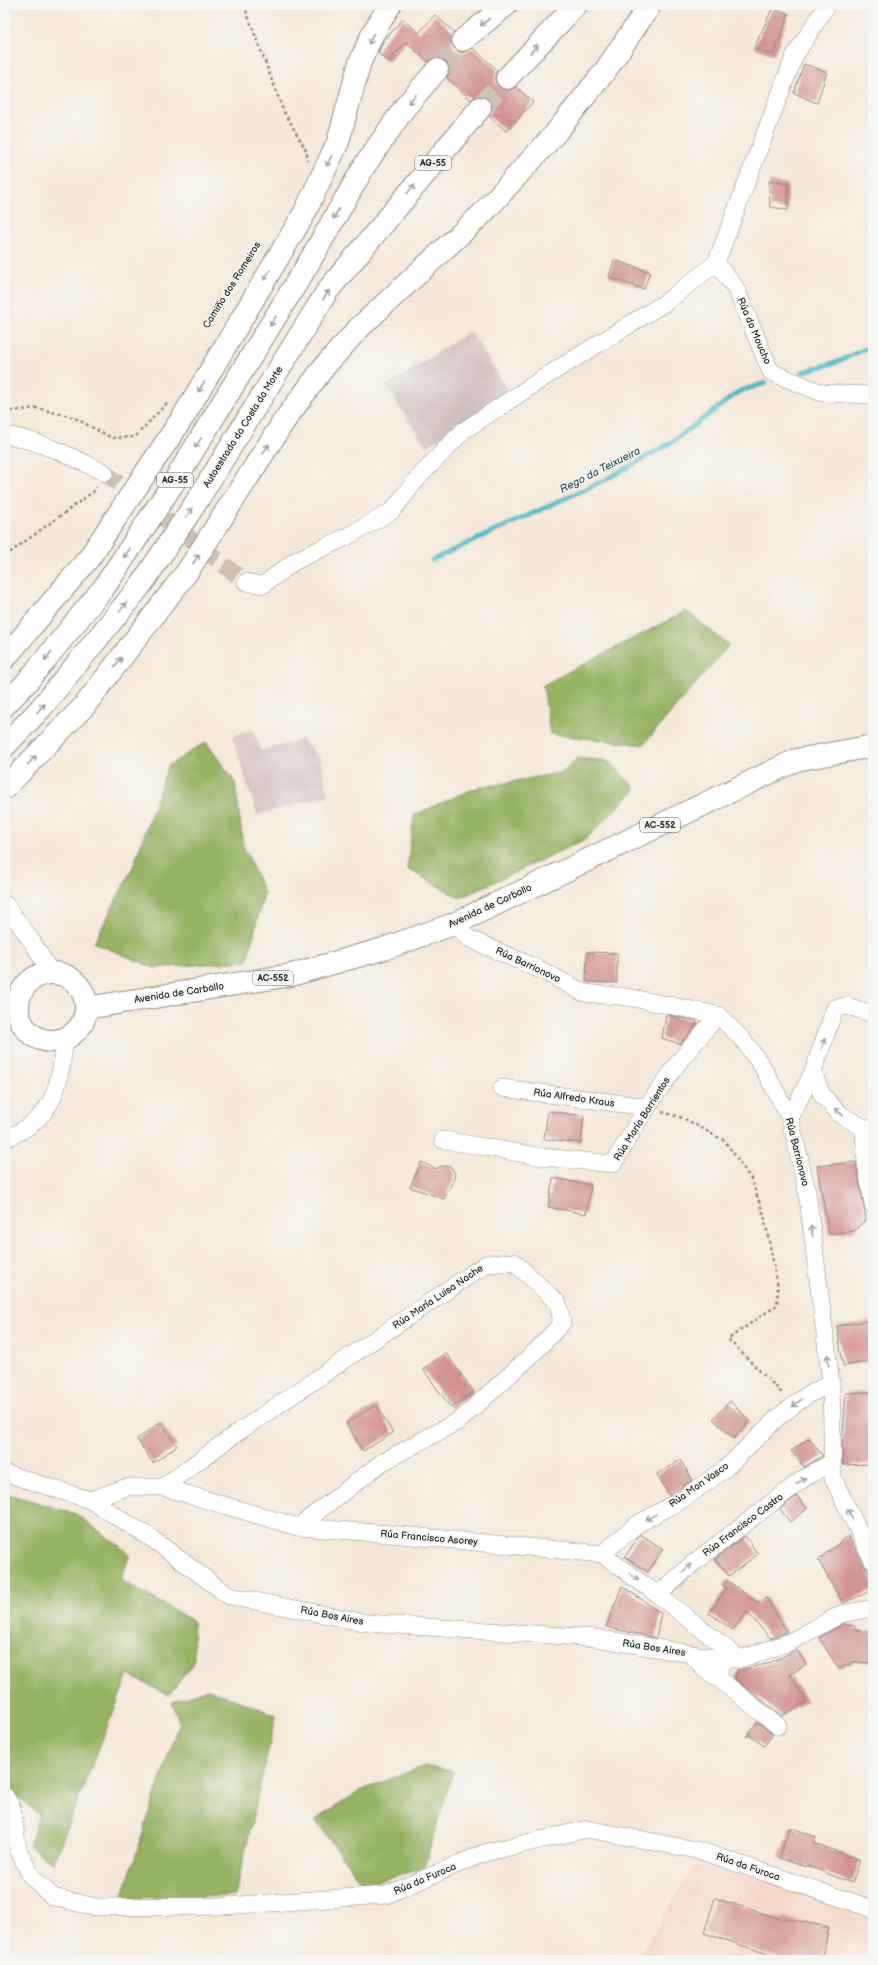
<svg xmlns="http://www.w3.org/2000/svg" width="878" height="1965" font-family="'Balsamiq Sans',sans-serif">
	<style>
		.built { fill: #f6d2c3 }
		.industrial { fill: #d1bfbd }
		.forest { fill: #96b264; stroke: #606e48 }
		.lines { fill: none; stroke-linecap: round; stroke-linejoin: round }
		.stream { stroke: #4dbbc7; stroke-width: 5 }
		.building { fill: #d19390 }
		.street-tunnel { stroke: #cdc2b5; stroke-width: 17; stroke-dasharray: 17 8; stroke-linecap: butt }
		.highway-tunnel { stroke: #cdc2b5; stroke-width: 22; stroke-dasharray: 22 11; stroke-linecap: butt }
		.street-casing { stroke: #908a82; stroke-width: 18 }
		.primary-casing { stroke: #908a82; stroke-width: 24 }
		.highway-casing { stroke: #908a82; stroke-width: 24 }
		.path { stroke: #908a82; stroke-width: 2.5; stroke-dasharray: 3 3; stroke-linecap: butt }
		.street { stroke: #fff; stroke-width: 17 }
		.primary { stroke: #fff; stroke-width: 22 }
		.highway { stroke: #fff; stroke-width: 22 }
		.oneway { stroke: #a0a0a0 }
		.labels { text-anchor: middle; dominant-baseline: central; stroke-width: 3.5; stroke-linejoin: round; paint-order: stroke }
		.shield { fill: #f6f6f2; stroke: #686867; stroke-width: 1 }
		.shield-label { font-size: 9px; font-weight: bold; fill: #2b2b2b }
		.street-label { font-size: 10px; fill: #2b2b2b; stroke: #f6f6f2 }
		.water-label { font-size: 11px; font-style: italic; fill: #375d62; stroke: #f6f6f2 }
	</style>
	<rect width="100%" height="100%" fill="#f6f6f2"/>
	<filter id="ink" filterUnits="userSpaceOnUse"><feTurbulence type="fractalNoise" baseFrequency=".025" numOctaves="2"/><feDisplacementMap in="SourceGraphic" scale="8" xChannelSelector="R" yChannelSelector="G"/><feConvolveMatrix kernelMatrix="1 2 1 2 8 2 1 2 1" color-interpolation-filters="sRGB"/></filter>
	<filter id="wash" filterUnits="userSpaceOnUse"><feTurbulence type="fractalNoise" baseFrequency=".012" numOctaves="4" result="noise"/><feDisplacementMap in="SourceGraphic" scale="16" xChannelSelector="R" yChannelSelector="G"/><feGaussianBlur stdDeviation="0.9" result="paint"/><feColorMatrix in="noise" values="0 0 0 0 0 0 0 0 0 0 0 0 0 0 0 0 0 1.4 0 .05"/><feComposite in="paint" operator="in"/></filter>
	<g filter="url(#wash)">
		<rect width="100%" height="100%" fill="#f5e8d8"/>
		<polygon class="built" points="700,1857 850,1907 873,1919 873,1960 637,1960"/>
		<g class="industrial">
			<polygon points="470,331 510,393 426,447 386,386"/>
			<polygon points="253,730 261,751 302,739 320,758 329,796 257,815 232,736"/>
		</g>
		<g class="forest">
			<polygon points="686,611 729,645 643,745 550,734 543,685"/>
			<polygon points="206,742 235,782 243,845 264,893 247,961 155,968 94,943 133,867 168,766"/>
			<polygon points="577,758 609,761 636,789 586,839 460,898 407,869 414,815 473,789 564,772"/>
			<polygon points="5,1493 76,1514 130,1554 121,1580 193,1621 194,1662 169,1695 128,1675 53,1863 29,1846 39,1815 5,1785"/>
			<polygon points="208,1689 276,1715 235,1896 122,1898 179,1722 172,1702"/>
			<polygon points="424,1766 453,1771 424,1868 363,1885 315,1820 360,1791"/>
		</g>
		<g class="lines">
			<g class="stream">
				<polyline points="802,372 837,362 873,345"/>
				<polyline points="432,560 607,479 669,444 740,391 766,383"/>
			</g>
		</g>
		<g id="blocks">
			<g class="building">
				<polygon points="773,7 789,14 774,55 754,48"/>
				<polygon points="435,15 454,32 451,42 454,48 459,52 465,52 473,48 497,70 495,76 495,81 499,87 504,90 510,90 516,87 533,102 506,131 489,116 492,110 492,104 488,99 482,96 476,96 471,100 447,78 449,73 449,66 445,60 439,58 433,58 428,62 406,42 388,62 378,53 383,42 403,19 419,33"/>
				<polygon points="804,64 827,72 817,103 794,93"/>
				<polygon points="769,181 788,184 788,210 770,207"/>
				<polygon points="614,260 650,272 644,289 609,277"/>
				<polygon points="587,952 617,953 617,983 586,982"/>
				<polygon points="666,1015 696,1021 697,1024 680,1044 662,1038"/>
				<polygon points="548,1111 584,1116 581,1143 544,1139"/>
				<polygon points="421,1162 436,1169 442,1166 450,1166 455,1173 454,1179 444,1199 410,1187"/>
				<polygon points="856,1162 866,1219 854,1231 829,1234 817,1166"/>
				<polygon points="553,1178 591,1185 586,1214 548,1207"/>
				<polygon points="873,1320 873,1361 843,1366 837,1326"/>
				<polygon points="446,1353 474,1392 451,1408 423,1369"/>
				<polygon points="873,1392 873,1464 843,1465 842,1445 846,1393"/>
				<polygon points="730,1401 750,1421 734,1439 713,1419"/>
				<polygon points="376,1405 393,1433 363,1451 346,1423"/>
				<polygon points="161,1422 177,1446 153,1463 137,1439"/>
				<polygon points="809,1438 823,1456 804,1467 791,1451"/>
				<polygon points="680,1460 693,1480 669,1495 657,1474"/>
				<polygon points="797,1496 807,1509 790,1522 780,1509"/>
				<polygon points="640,1534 663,1549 648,1572 625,1557"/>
				<polygon points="745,1536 758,1554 729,1576 715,1559"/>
				<polygon points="848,1536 873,1580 873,1590 843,1603 818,1560"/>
				<polygon points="727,1580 759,1604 766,1597 787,1632 770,1638 747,1612 733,1630 709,1613 726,1589 723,1584"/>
				<polygon points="622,1586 661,1613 656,1638 606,1627"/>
				<polygon points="843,1624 855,1626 855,1630 873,1633 873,1663 854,1662 839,1669 819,1638"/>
				<polygon points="797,1650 806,1664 790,1675 807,1701 782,1716 735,1679 738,1670 767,1664"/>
				<polygon points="757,1722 773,1734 764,1746 749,1735 746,1737"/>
				<polygon points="790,1827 816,1837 814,1843 860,1860 852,1883 806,1865 806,1867 779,1858"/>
				<polygon points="715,1898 783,1920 784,1918 829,1927 822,1960 776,1960 777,1957 704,1933"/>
			</g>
		</g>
	</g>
	<g filter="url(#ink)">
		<use href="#blocks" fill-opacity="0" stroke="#908a82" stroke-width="1"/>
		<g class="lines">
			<polyline class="street-tunnel" points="105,473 246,582"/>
			<g class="highway-tunnel">
				<polyline points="437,70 463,40"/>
				<polyline points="480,108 507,78"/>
			</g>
			<g class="street-casing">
				<g id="street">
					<polyline points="716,263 735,287 771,372 822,393 873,395"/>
					<path d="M5,435C41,441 73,457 105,473"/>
					<polyline points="246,582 263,585 295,561 348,536 392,511 417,479 463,431 548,375 666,302 716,263 794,57 827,5"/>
					<polyline points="5,904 33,943 51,973"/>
					<polyline points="454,924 468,938 543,971 584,993 627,997 718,1015 743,1040 762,1066 790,1118 807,1191 831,1383 833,1478 873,1561"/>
					<polyline points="813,1072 822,1095 841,1115 864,1128 873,1128"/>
					<polyline points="502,1088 647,1107"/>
					<polyline points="790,1118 813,1072 835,1008 847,1006 873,1014"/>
					<polyline points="864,1128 866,1164 873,1205"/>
					<path d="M5,1139C56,1118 59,1087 65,1039"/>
					<polyline points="443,1140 543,1157 613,1164 647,1107 681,1059 718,1015"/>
					<polyline points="5,1473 90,1500 151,1538 229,1596 367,1623 595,1638 722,1659 740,1659 790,1642 841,1614 873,1608"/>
					<polyline points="163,1487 234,1435 486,1264 514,1262 558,1303 562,1323 535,1352 460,1420 381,1463 298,1527"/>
					<polyline points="90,1500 127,1487 163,1487 298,1527 390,1534 602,1554 658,1595 740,1659"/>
					<polyline points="602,1554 636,1525 683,1499 725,1469 777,1418 806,1396 831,1383"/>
					<polyline points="658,1595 692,1564 803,1479 832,1462"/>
					<polyline points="692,1655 704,1669 718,1678"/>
					<polyline points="722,1659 718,1678 778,1726"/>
					<polyline points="5,1796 12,1808 18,1849 31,1876 53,1897 95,1907 225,1906 386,1895 484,1853 587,1829 701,1851 873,1909"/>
				</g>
			</g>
			<g class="primary-casing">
				<g id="primary">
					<circle cx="52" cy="1007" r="34"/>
					<polyline points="86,1008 291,975 383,949 454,924 796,760 873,746"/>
				</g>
			</g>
			<g class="highway-casing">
				<g id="highway">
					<polyline points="463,40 506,5"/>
					<polyline points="507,78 576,5"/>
					<polyline points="5,658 89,558 183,417 304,214 338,142 360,62 373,33 390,5"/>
					<polyline points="5,705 27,682 105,586 172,485 308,264 365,165 405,107 437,70"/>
					<polyline points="5,746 41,708 141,585 195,504 328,290 480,108"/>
					<polyline points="5,788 85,705 187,572 284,421 324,367 359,328 483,213 554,135 605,71 650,5"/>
				</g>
			</g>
			<g class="path">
				<polyline points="244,5 283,110 307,152 307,161"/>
				<polyline points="5,412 36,408 73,417 112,438 135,437 167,403"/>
				<polyline points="5,556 93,492 96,487"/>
				<polyline points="662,1112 683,1118 725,1141 751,1179 764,1215 778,1287 777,1305 728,1339 783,1394"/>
			</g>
			<use href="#street" class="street"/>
			<use href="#primary" class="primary"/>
			<use href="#highway" class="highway"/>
		</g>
		<defs><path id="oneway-shaft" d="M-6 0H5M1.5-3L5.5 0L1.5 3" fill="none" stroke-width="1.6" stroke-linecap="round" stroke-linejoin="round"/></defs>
		<g class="oneway">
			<use href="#oneway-shaft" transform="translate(485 22) rotate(141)"/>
			<use href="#oneway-shaft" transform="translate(371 39) rotate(114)"/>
			<use href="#oneway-shaft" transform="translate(534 49) rotate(-47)"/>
			<use href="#oneway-shaft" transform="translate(412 99) rotate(130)"/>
			<use href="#oneway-shaft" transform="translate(329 161) rotate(115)"/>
			<use href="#oneway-shaft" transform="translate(411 189) rotate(-50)"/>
			<use href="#oneway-shaft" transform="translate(336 214) rotate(119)"/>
			<use href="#oneway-shaft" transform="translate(267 275) rotate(121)"/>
			<use href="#oneway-shaft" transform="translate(326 295) rotate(-57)"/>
			<use href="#oneway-shaft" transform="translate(273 321) rotate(122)"/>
			<use href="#oneway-shaft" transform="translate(201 387) rotate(121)"/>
			<use href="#oneway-shaft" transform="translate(198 443) rotate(122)"/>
			<use href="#oneway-shaft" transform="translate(266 449) rotate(-57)"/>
			<use href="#oneway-shaft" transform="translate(189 513) rotate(-56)"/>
			<use href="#oneway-shaft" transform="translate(127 553) rotate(124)"/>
			<use href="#oneway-shaft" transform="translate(196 559) rotate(-57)"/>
			<use href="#oneway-shaft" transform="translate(123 607) rotate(-52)"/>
			<use href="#oneway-shaft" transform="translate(48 656) rotate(129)"/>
			<use href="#oneway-shaft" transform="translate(118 662) rotate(-53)"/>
			<use href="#oneway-shaft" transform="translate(41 708) rotate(-49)"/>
			<use href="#oneway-shaft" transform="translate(32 760) rotate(-46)"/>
			<use href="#oneway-shaft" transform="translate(823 1044) rotate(-71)"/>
			<use href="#oneway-shaft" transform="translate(839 1112) rotate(-137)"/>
			<use href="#oneway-shaft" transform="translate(812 1231) rotate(-97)"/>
			<use href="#oneway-shaft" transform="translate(828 1360) rotate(-97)"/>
			<use href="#oneway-shaft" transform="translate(797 1403) rotate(142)"/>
			<use href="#oneway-shaft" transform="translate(801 1481) rotate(-35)"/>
			<use href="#oneway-shaft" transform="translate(850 1514) rotate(-116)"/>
			<use href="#oneway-shaft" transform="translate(651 1517) rotate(151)"/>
			<use href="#oneway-shaft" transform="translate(687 1568) rotate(-43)"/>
			<use href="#oneway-shaft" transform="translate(634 1577) rotate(36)"/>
		</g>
	</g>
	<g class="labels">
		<g class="shield">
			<rect x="415" y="156" width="36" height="14" rx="3"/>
			<rect x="157" y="473" width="36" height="14" rx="3"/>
			<rect x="640" y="818" width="40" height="14" rx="3"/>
			<rect x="253" y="971" width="40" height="14" rx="3"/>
		</g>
		<g class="shield-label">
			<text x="433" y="163">AG-55</text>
			<text x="175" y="480">AG-55</text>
			<text x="660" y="825">AC-552</text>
			<text x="273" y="978">AC-552</text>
		</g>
		<g class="street-label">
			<text transform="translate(232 285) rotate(-58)">Camiño dos Romeiros</text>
			<text transform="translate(754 331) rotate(67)">Rúa do Moucho</text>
			<text transform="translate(243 427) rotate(-58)">Autoestrada da Costa da Morte</text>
			<text transform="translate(490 906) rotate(-25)">Avenida de Carballo</text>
			<text transform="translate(528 965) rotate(25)">Rúa Barrionovo</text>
			<text transform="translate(179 993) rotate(-9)">Avenida de Carballo</text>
			<text transform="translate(574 1098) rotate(8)">Rúa Alfredo Kraus</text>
			<text transform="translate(642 1119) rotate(-58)">Rúa María Barrientos</text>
			<text transform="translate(797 1152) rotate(76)">Rúa Barrionovo</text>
			<text transform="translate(438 1297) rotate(-34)">Rúa María Luisa Nache</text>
			<text transform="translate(699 1485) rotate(-35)">Rúa Mon Vasco</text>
			<text transform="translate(743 1525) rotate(-37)">Rúa Francisco Castro</text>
			<text transform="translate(429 1538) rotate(5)">Rúa Francisco Asorey</text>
			<text transform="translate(332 1616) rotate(11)">Rúa Bos Aires</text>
			<text transform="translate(654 1648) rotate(9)">Rúa Bos Aires</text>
			<text transform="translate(748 1867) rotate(19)">Rúa da Furoca</text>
			<text transform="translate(425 1879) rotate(-23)">Rúa da Furoca</text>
		</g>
		<g class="water-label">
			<text transform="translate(600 470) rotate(-27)">Rego da Teixueira</text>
		</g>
	</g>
	<rect width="878" height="1965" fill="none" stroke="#f6f6f2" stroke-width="20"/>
</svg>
